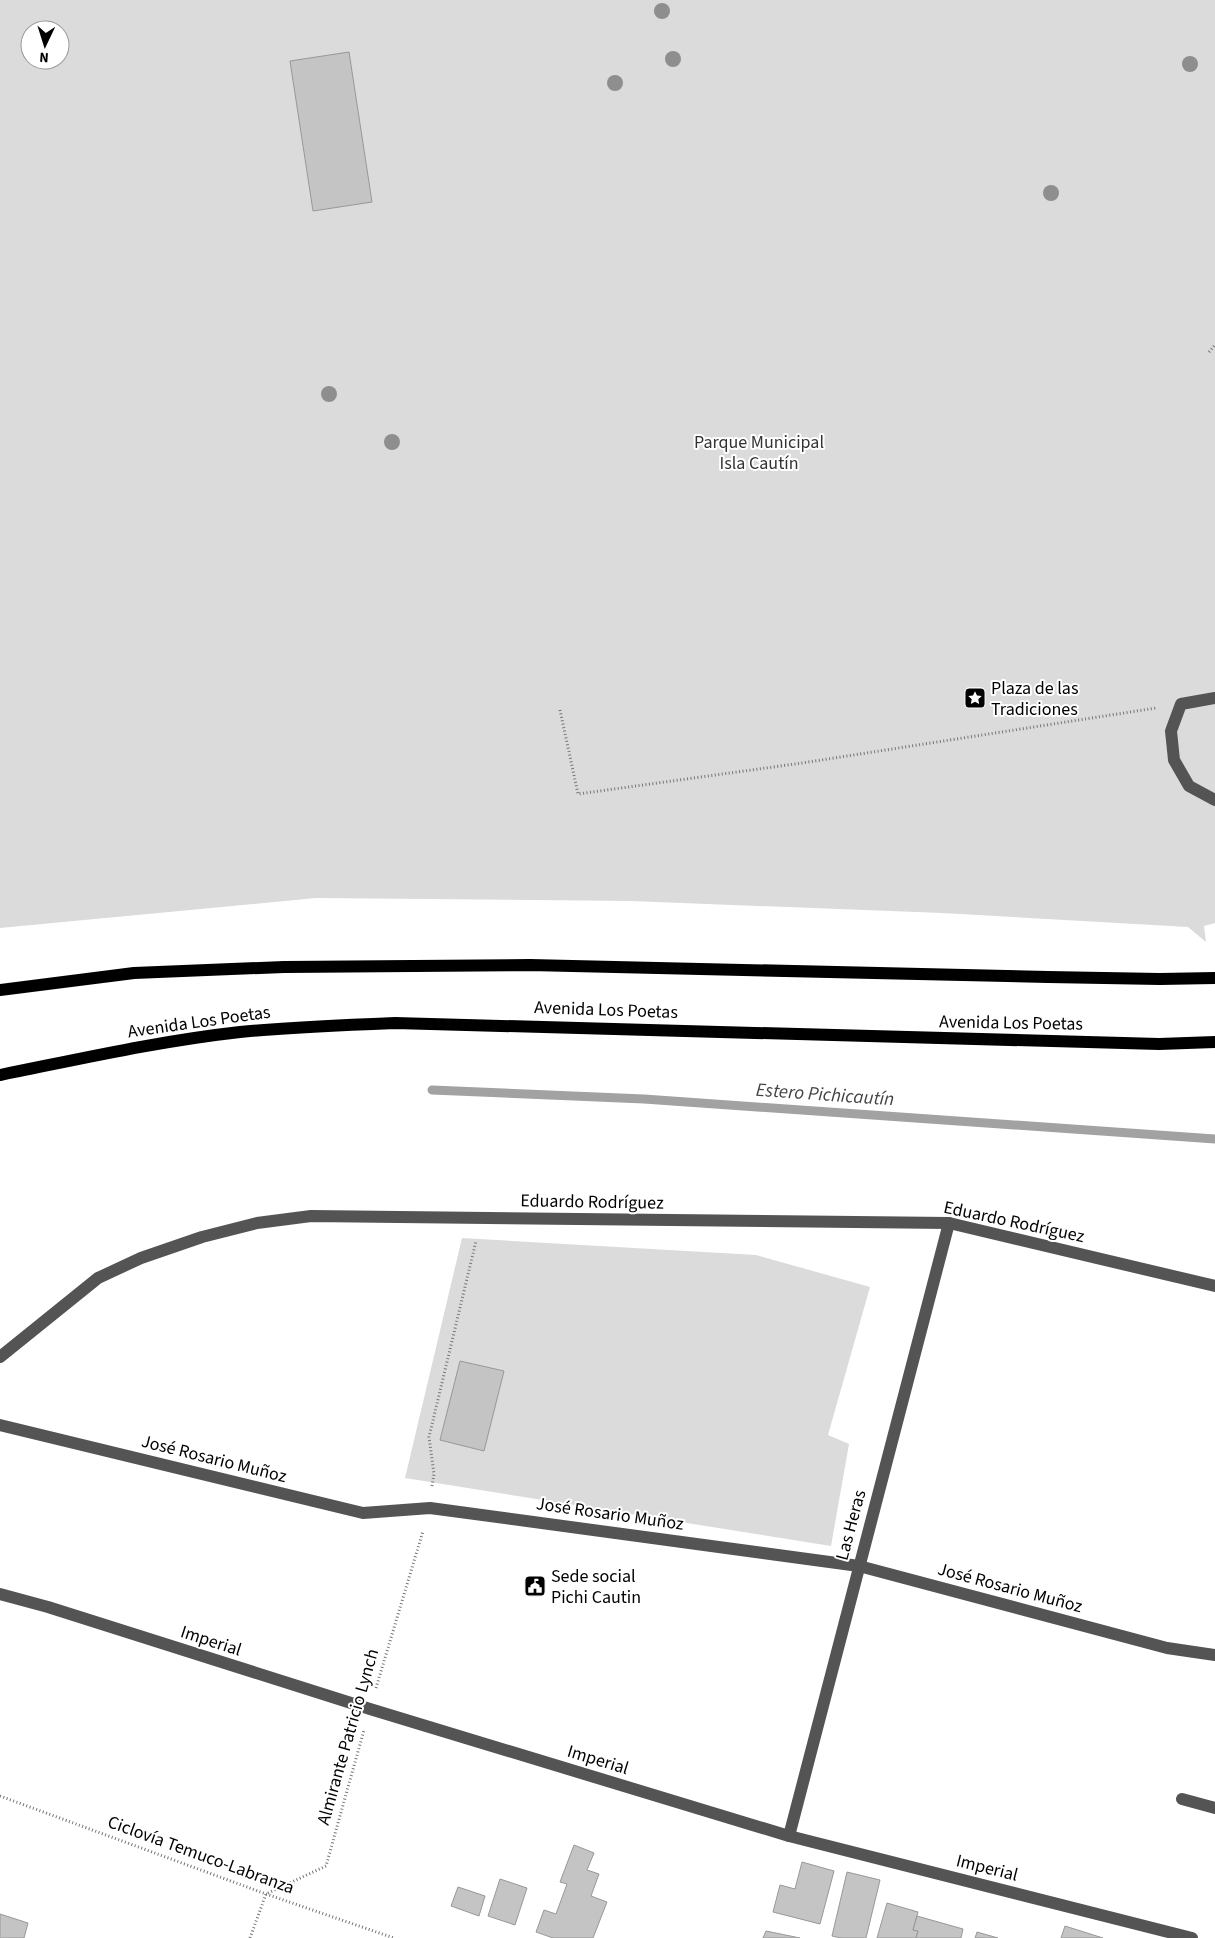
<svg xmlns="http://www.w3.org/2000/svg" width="1215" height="1938" font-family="'Source Sans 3',sans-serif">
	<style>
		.green { fill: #dbdbdb; fill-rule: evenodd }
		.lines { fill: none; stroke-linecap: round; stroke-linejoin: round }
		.stream { stroke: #a2a2a2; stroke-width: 9 }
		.building { fill: #c4c4c4; stroke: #989898 }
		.path { stroke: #767676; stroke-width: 3; stroke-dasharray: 1 2.5; stroke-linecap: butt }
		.minor { stroke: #545454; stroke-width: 12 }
		.major { stroke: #000; stroke-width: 12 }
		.tree { fill: #8e8e8e }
		.labels { text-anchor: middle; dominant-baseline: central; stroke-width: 4; stroke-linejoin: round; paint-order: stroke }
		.park-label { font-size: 18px; fill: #323232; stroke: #fff }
		.poi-label { font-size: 18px; fill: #000; stroke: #fff; text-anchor: start }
		.street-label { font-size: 18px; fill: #000; stroke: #fff }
		.water-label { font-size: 19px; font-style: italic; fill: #434343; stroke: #fff }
	</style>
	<rect width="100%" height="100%" fill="#fff"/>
	<g class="green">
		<path d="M0,0H1215V923L1204,926L1206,942L1188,927L942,913L631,901L316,898L0,928ZM30,30H60V60H30Z"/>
		<polygon points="462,1238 756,1255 870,1287 828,1435 849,1444 831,1546 405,1478"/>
	</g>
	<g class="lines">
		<polyline class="stream" points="432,1090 644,1099 1215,1139"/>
	</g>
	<g class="building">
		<polygon points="349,52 372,202 313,211 290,61"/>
		<polygon points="460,1361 504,1371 484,1451 440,1440"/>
		<polygon points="574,1845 594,1853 587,1870 599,1874 591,1896 607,1902 593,1938 553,1938 536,1932 544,1910 556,1914 567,1884 560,1882"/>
		<polygon points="802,1862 834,1871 820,1924 773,1912 780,1885 795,1889"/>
		<polygon points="847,1872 880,1880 866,1938 841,1938 832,1936"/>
		<polygon points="500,1879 527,1888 515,1925 488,1916"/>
		<polygon points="458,1887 485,1896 479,1916 451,1906"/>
		<polygon points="887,1903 918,1912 913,1930 918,1931 916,1938 877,1938"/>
		<polygon points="0,1914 28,1923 24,1938 0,1938"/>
		<polygon points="917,1916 963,1929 961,1938 916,1938 918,1931 913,1930"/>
		<polygon points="1065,1926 1103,1938 1061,1938"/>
		<polygon points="766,1931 800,1938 763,1938"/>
		<polygon points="977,1932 998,1938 975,1938"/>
	</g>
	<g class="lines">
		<g class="path">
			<polyline points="1209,352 1215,345"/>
			<polyline points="560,710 578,794 802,763 1156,708"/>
			<polyline points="432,1486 434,1474 429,1437 476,1241"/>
			<polyline points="376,1688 423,1531"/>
			<polyline points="0,1796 266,1894 394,1938"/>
			<polyline points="250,1938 266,1894 326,1866 364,1730"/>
		</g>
		<g class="minor">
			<polyline points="1215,698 1181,704 1171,731 1174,760 1189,786 1215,800"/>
			<polyline points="0,1357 98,1278 141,1258 202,1237 257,1223 311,1216 949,1223 1215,1286"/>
			<polyline points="0,1425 363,1513 430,1508 859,1566 1167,1648 1215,1655"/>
			<polyline points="0,1594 48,1607 370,1709 789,1836 1192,1938"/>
			<polyline points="1182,1799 1215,1808"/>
			<polyline points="789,1836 949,1223"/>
		</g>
		<g class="major">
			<polyline points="0,990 134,973 284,967 530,965 1048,977 1160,979 1215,978"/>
			<path d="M0,1075C80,1059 159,1041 240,1032C291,1027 343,1025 395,1023L1159,1044L1215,1042"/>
		</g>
	</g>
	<g class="tree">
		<circle cx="662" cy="11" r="8"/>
		<circle cx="673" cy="59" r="8"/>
		<circle cx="1190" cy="64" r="8"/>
		<circle cx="615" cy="83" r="8"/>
		<circle cx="1051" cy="193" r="8"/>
		<circle cx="329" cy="394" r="8"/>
		<circle cx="392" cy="442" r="8"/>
	</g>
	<defs>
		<g id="sight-square" transform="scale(1.125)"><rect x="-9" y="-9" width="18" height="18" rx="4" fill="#000" stroke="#fff"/><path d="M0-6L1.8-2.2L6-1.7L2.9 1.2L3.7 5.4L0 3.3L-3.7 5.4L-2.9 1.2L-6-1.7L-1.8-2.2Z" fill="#fff"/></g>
		<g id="civic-square" transform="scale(1.125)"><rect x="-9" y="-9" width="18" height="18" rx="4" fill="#000" stroke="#fff"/><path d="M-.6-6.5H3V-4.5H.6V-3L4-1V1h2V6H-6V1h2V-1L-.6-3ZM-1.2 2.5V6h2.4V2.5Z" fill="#fff"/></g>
	</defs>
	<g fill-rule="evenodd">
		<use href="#sight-square" x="975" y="698"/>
		<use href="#civic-square" x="535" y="1586"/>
	</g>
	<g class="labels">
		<g class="park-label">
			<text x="759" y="442">Parque Municipal<tspan x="759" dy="21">Isla Cautín</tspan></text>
		</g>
		<g class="poi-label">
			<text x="991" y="688">Plaza de las<tspan x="991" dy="21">Tradiciones</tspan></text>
			<text x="551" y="1576">Sede social<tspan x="551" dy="21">Pichi Cautin</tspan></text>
		</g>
		<g class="street-label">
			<text transform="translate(606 1010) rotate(2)">Avenida Los Poetas</text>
			<text transform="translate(199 1022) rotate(-8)">Avenida Los Poetas</text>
			<text transform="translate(1011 1023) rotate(1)">Avenida Los Poetas</text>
			<text transform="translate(592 1202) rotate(1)">Eduardo Rodríguez</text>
			<text transform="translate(1014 1222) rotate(12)">Eduardo Rodríguez</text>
			<text transform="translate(214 1459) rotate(14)">José Rosario Muñoz</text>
			<text transform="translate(610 1514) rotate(8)">José Rosario Muñoz</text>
			<text transform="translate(851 1525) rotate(-75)">Las Heras</text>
			<text transform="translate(1010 1588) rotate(15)">José Rosario Muñoz</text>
			<text transform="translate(211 1641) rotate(18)">Imperial</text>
			<text transform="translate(348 1737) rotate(-74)">Almirante Patricio Lynch</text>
			<text transform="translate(598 1760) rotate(17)">Imperial</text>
			<text transform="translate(201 1855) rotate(20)">Ciclovía Temuco-Labranza</text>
			<text transform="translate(987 1868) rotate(14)">Imperial</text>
		</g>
		<g class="water-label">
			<text transform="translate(825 1095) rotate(4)">Estero Pichicautín</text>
		</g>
	</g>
	<g transform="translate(45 45) rotate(184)"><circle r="24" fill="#ffffff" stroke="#999999"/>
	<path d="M0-4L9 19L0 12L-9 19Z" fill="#000000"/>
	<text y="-8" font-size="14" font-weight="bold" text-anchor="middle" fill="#000000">N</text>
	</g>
</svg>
